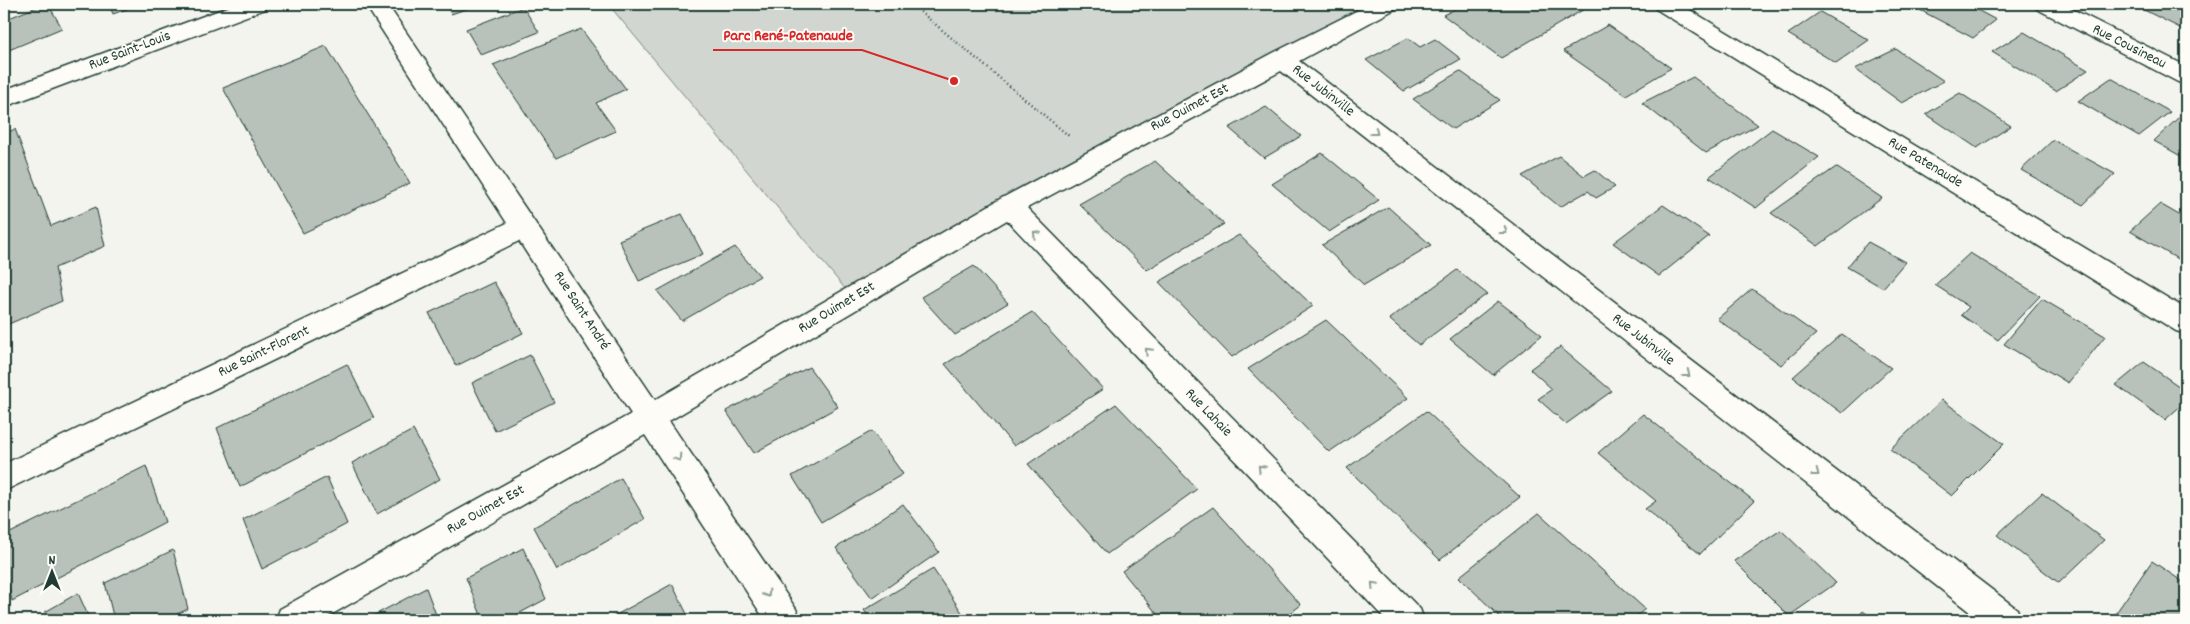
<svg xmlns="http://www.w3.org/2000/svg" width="2190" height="624" font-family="Dekko,sans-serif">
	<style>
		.green { fill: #d1d6d1; stroke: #788a82 }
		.building { fill: #b9c1bb; stroke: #1f3d34 }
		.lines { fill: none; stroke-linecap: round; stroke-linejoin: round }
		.minor-casing { stroke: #1f3d34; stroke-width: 3 }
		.path { stroke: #1f3d34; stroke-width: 2.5; stroke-dasharray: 1 3; stroke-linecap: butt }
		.minor { fill: #fdfcf7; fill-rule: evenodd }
		.oneway { stroke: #8e9c96 }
		.labels { text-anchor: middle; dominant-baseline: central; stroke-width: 4; stroke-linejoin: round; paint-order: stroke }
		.street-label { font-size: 15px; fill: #1f3d34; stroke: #fdfcf7 }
		.leader { fill: none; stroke: #d62828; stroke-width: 2 }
		.callout-dot { fill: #d62828; stroke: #fdfcf7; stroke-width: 2 }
		.callout-label { font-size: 16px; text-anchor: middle; font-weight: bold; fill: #d62828; stroke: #fdfcf7; stroke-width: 4; stroke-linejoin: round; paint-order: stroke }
	</style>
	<rect width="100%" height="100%" fill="#f4f4ef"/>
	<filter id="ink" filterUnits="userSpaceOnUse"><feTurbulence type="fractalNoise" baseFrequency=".02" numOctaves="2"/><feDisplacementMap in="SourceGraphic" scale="10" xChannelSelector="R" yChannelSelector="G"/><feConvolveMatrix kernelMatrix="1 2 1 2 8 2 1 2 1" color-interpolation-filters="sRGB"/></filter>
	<g filter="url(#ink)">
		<polygon class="green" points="608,4 1375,4 852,297"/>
		<g class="building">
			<polygon points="44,4 48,4 62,28 4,52 4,20"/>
			<polygon points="109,4 140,4 113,14"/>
			<polygon points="446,4 481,4 451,14"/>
			<polygon points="1465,4 1581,4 1586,8 1501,58 1443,15"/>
			<polygon points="1924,4 1966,4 1996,20 1973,38 1918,9"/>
			<polygon points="2132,4 2186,4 2186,31"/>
			<polygon points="523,7 539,32 481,55 466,29"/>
			<polygon points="1820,12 1869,40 1836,63 1788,34"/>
			<polygon points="1608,25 1671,68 1626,95 1563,51"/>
			<polygon points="581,29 626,89 596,103 616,131 556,158 493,65"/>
			<polygon points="2024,32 2088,70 2056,91 1992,52"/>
			<polygon points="1408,38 1420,47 1435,39 1461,59 1404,91 1366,60"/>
			<polygon points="326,46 410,183 303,233 223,88"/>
			<polygon points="1896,49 1944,81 1902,103 1855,69"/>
			<polygon points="1460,71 1500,100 1453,129 1413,99"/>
			<polygon points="1693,77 1758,125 1706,153 1642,103"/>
			<polygon points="2111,78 2170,112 2139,136 2078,101"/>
			<polygon points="1960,93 2011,126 1977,148 1926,114"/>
			<polygon points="1266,107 1301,136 1264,158 1229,128"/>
			<polygon points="2180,116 2186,120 2186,159 2154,141"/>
			<polygon points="15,129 51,226 96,207 105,246 55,268 62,301 4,326 4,134"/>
			<polygon points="1772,129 1819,157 1756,208 1709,177"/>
			<polygon points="2053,140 2115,174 2083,205 2021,170"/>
			<polygon points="1322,153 1379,200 1329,232 1272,184"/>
			<polygon points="1559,156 1584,176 1595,170 1615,187 1596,198 1588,191 1560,207 1522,176"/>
			<polygon points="1155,161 1224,224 1147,270 1079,204"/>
			<polygon points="1836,167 1882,198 1818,246 1771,213"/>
			<polygon points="2160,204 2186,219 2186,264 2130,231"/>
			<polygon points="1663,205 1709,236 1659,276 1613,243"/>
			<polygon points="1388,207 1431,245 1364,285 1322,245"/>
			<polygon points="682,214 703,254 639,281 619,240"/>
			<polygon points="1239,235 1313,306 1232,357 1159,282"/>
			<polygon points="1868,242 1905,262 1883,288 1847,267"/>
			<polygon points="735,247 760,276 682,321 657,291"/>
			<polygon points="1970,253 2040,296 1998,340 1961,315 1969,307 1935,285"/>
			<polygon points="974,266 1008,303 955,335 921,297"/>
			<polygon points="1457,270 1487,294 1419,345 1389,319"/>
			<polygon points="494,282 523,333 456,366 429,313"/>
			<polygon points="1752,289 1816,334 1781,365 1717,319"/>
			<polygon points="2042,299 2105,336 2068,383 2004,344"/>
			<polygon points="1498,301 1542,335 1493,375 1450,339"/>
			<polygon points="1032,312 1103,389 1014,446 945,364"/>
			<polygon points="1326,320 1408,398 1329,452 1248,369"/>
			<polygon points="1842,334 1891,368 1842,413 1793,377"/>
			<polygon points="1560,347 1612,391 1566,424 1538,399 1552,389 1530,369"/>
			<polygon points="530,355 554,402 495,431 472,383"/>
			<polygon points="2144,362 2186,391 2186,401 2165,420 2116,385"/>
			<polygon points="347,364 374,418 240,487 217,428"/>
			<polygon points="809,367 838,407 754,453 726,411"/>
			<polygon points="1942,400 2004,444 1952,496 1890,449"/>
			<polygon points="1116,404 1197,489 1107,554 1028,464"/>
			<polygon points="1426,411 1520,497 1440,560 1347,468"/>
			<polygon points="1643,414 1754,501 1700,554 1645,509 1656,501 1598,453"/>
			<polygon points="413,430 440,479 377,514 352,463"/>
			<polygon points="872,431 903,474 821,522 792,476"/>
			<polygon points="146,466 165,522 12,601 4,567 4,536"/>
			<polygon points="327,477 347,524 262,569 243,520"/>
			<polygon points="621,478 645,519 557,570 534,527"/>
			<polygon points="2042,493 2104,540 2059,583 1997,535"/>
			<polygon points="903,504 939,552 872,598 836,548"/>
			<polygon points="1213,507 1301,605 1281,620 1162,620 1122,571"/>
			<polygon points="1539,513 1645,609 1632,620 1503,620 1459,577"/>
			<polygon points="1781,530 1836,583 1789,616 1734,561"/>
			<polygon points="523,548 546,599 507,620 483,620 466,578"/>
			<polygon points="173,550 188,609 164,620 114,620 105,583"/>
			<polygon points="2152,561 2186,584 2186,620 2111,620"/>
			<polygon points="933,569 963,614 953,620 871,620 864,610"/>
			<polygon points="672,584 690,620 607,620"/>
			<polygon points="426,588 438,620 365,620"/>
			<polygon points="78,593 90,620 48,620 45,612"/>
			<polygon points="1863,611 1875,620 1855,620"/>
		</g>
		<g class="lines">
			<g class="minor-casing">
				<g id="minor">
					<polygon points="236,4 268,4 265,9 4,107 4,90"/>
					<polygon points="365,4 387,4 655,400 1000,199 1273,53 1370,4 1398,4 1395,9 1299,61 2017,609 2021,620 1980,620 1281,71 1027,208 1420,609 1424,620 1386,620 1007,220 669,421 796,609 800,620 765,620 645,435 322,620 276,620 280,609 631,414 519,241 4,491 4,464 507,223"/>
					<polygon points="1653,4 1680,4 2186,309 2186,334 2176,331 1656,9"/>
					<polygon points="2034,4 2062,4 2186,66 2186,84 2178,82 2037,9"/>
				</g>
			</g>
			<polyline class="path" points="911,4 1069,136"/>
			<use href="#minor" class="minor"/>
		</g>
		<defs><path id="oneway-chevron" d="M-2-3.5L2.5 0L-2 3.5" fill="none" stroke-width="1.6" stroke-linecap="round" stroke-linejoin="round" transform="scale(1.25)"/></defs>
		<g class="oneway">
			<use href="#oneway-chevron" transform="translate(1375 132) rotate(38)"/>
			<use href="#oneway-chevron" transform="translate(1504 231) rotate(38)"/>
			<use href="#oneway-chevron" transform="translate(1036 234) rotate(-134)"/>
			<use href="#oneway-chevron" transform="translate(1148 351) rotate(-134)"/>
			<use href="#oneway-chevron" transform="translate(1687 374) rotate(38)"/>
			<use href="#oneway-chevron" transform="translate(678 458) rotate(57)"/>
			<use href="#oneway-chevron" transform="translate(1261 468) rotate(-134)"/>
			<use href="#oneway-chevron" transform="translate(1816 473) rotate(38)"/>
			<use href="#oneway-chevron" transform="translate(1374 585) rotate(-134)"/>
			<use href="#oneway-chevron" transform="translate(767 594) rotate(57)"/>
		</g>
	</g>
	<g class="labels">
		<g class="street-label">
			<text transform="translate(2129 47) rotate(27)">Rue Cousineau</text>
			<text transform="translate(130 51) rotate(-21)">Rue Saint-Louis</text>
			<text transform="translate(1323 91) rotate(38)">Rue Jubinville</text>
			<text transform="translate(1190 108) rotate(-28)">Rue Ouimet Est</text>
			<text transform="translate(1925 163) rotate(31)">Rue Patenaude</text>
			<text transform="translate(837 308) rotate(-31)">Rue Ouimet Est</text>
			<text transform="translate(581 311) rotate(57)">Rue Saint André</text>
			<text transform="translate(1643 340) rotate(38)">Rue Jubinville</text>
			<text transform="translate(264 352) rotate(-26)">Rue Saint-Florent</text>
			<text transform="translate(1208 413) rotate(46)">Rue Lahaie</text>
			<text transform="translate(486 510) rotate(-29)">Rue Ouimet Est</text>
		</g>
	</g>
	<path class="leader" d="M954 81L862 50H713"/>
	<circle class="callout-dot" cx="954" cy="81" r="5"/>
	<g class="callout-label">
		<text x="788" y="40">Parc René-Patenaude</text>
	</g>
	<rect width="2190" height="624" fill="none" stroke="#fdfcf7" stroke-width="20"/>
	<rect x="10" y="10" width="2170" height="604" fill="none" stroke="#1f3d34" stroke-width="2" filter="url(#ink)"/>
	<g transform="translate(52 572)" stroke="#fdfcf7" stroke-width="4" paint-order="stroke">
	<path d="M0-4L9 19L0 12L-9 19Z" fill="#1f3d34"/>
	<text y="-8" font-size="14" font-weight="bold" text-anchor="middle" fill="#1f3d34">N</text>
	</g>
</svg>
